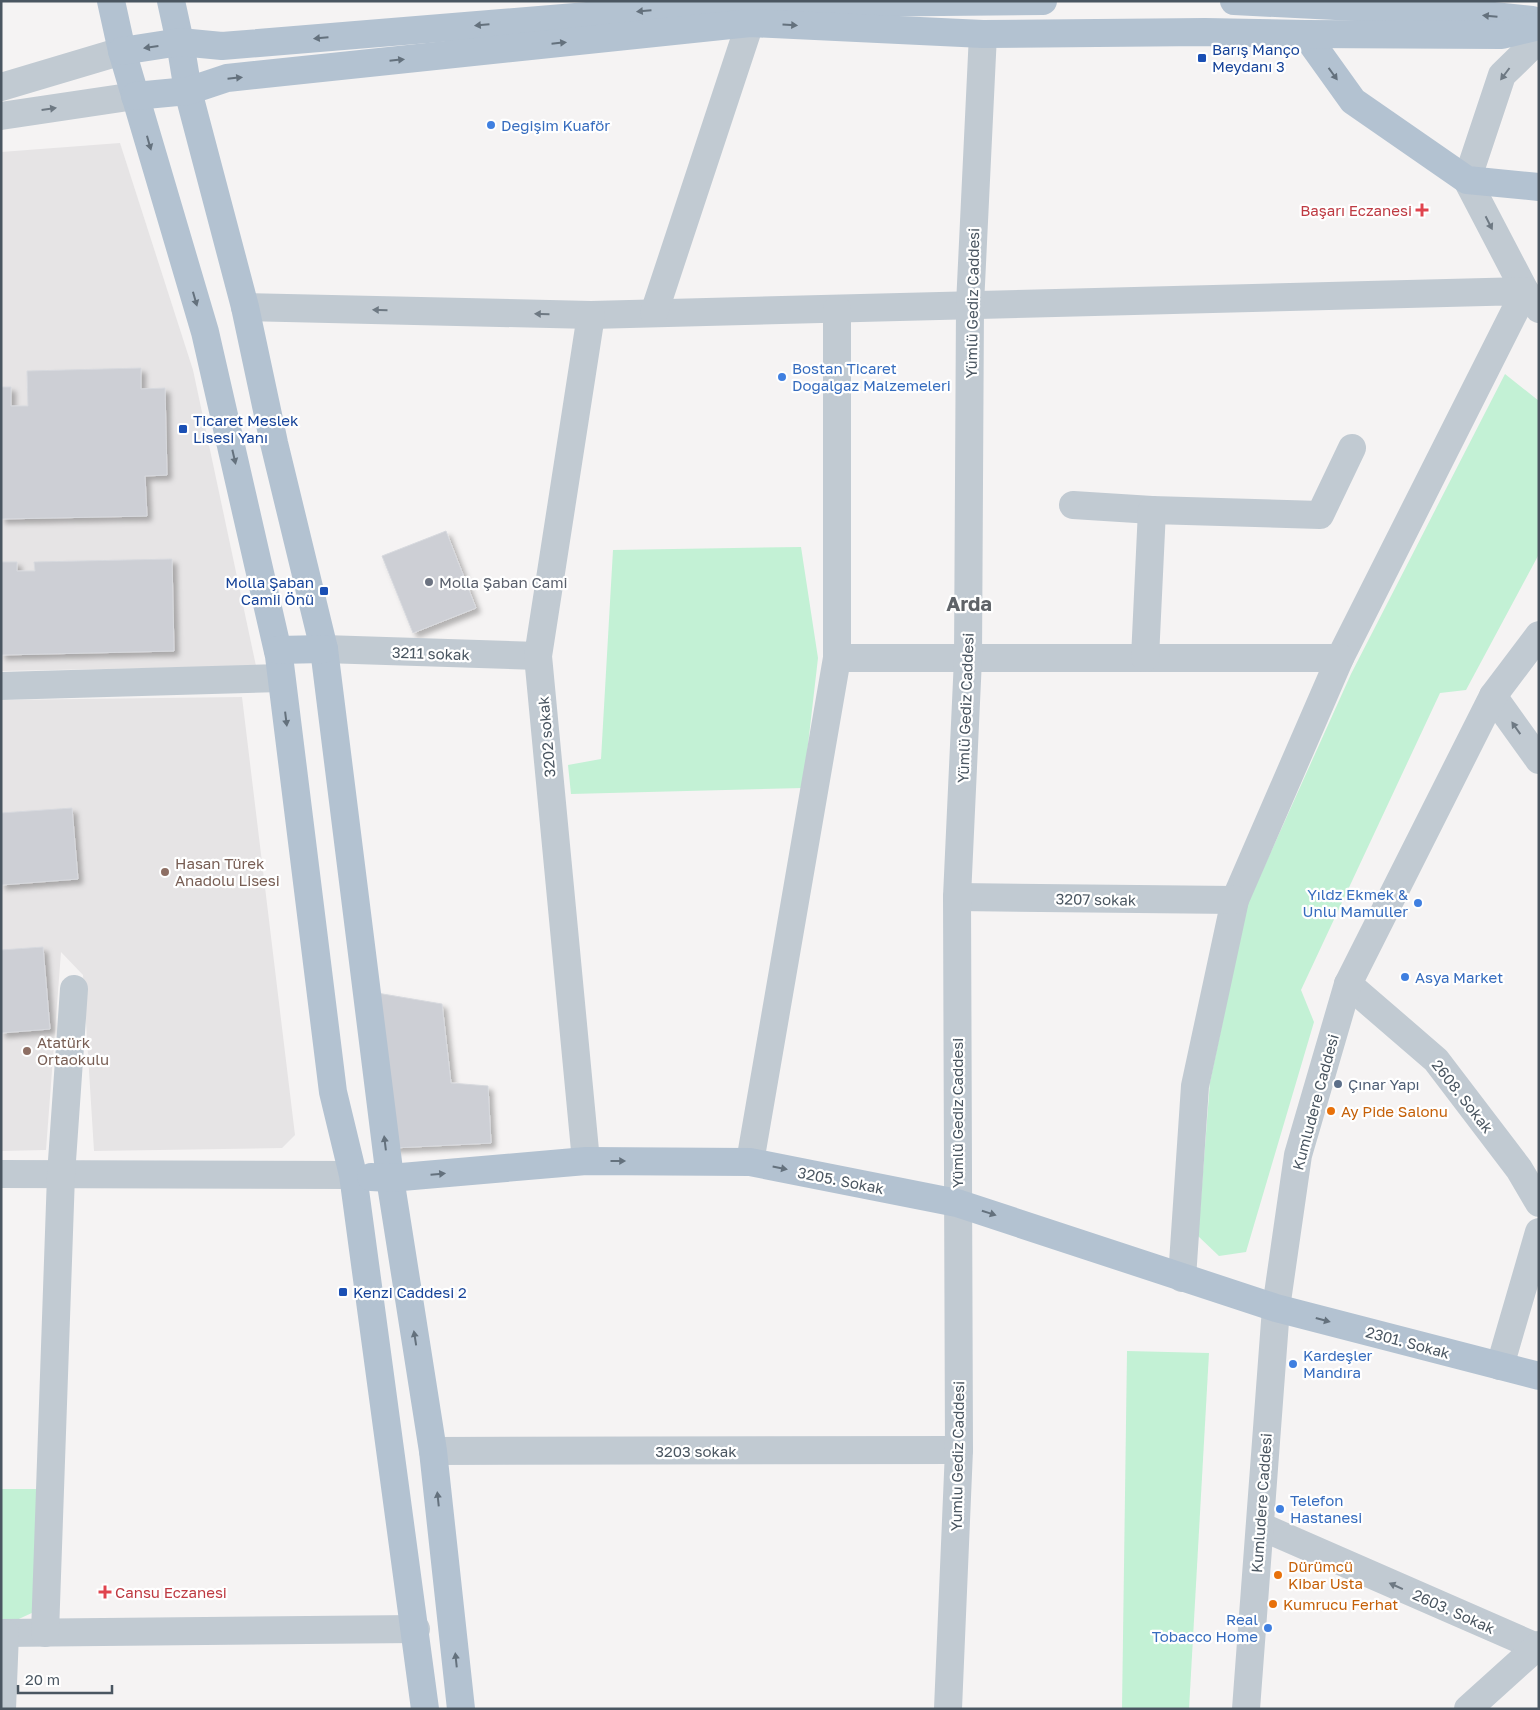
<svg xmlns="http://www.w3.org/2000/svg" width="1540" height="1710" font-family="'Golos Text',sans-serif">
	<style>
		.education { fill: #e6e4e5 }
		.green { fill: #c3f1d5 }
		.building { fill: #cdcfd5; stroke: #d7d9de; filter: url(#shadow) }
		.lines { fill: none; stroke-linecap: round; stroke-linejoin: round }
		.minor { stroke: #c1cad2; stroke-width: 28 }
		.major { stroke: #b3c2d1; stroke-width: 28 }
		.oneway { fill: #64717d }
		.oneway2 { fill: #6e7983 }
		.transit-dot { fill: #1a4fb4; stroke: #fff; stroke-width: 2 }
		.shop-dot { fill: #3f7fe0; stroke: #fff; stroke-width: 2 }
		.health-dot { fill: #e0444e; stroke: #fff; stroke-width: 2 }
		.worship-dot { fill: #6b7280; stroke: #fff; stroke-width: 2 }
		.education-dot { fill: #8d6e63; stroke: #fff; stroke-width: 2 }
		.service-dot { fill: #5c6f8a; stroke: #fff; stroke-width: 2 }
		.food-dot { fill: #e8710a; stroke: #fff; stroke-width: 2 }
		.labels { text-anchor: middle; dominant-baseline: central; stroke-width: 4.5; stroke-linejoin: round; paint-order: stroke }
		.transit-label { font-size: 15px; fill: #164399; stroke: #fff; text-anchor: start }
		.shop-label { font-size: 15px; fill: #366cbe; stroke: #fff; text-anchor: start }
		.health-label { font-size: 15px; fill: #be3a42; stroke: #fff; text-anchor: end }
		.street-label { font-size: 15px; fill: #4a5661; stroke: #fff }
		.worship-label { font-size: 15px; fill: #5b616d; stroke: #fff; text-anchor: start }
		.education-label { font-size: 15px; fill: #785e54; stroke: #fff; text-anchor: start }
		.service-label { font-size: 15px; fill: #4e5e75; stroke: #fff; text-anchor: start }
		.food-label { font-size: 15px; fill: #c56008; stroke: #fff; text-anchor: start }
		.district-label { font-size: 20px; font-weight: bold; fill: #5f6368; stroke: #fff }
	</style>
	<defs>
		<filter id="shadow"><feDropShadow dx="4.5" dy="4.5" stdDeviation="2.5" flood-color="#0004"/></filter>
	</defs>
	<rect width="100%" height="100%" fill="#f5f3f3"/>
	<g class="education">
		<polygon points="120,143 193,370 256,666 1,671 1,152"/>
		<polygon points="242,697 295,1135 282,1148 94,1151 83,975 61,952 46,1150 1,1151 1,700"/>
	</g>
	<g class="green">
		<polygon points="1505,374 1539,401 1539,554 1466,690 1440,693 1301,990 1314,1022 1246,1252 1219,1256 1198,1236 1210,1082 1247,905 1351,674"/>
		<polygon points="801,547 818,658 803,788 571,794 568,765 601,759 613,550"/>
		<polygon points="1127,1351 1209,1353 1189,1709 1122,1709"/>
		<polygon points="1,1489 41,1489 34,1612 10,1623 1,1623"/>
	</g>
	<g class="building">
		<polygon points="141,368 141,389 165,388 167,475 145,476 147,516 1,519 1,387 11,387 11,406 28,406 27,371"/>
		<polygon points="446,531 476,608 413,633 382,556"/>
		<polygon points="172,559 174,651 1,655 1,562 17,562 17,571 35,571 34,562"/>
		<polygon points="72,808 78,879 1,885 1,813"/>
		<polygon points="43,947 50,1029 1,1033 1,950"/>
		<polygon points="377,993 442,1004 451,1083 488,1086 491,1143 393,1148"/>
	</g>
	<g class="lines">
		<g class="minor">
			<polyline points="1539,39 1502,75 1467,180 1525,291 1539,309"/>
			<polyline points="1,87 122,51"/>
			<polyline points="1,116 135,96"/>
			<polyline points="245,307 591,315 1525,291 1340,658 1235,900 1195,1086 1182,1278"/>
			<polyline points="654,313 750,23 748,4"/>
			<polyline points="1073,505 1152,510"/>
			<polyline points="324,649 538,656"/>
			<polyline points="837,658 1340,658"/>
			<polyline points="1145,658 1152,510 1320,515 1352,448"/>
			<polyline points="1,686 281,678"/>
			<polyline points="1493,696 1539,760"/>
			<polyline points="957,897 1235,900"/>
			<polyline points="1348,984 1436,1060 1519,1169 1539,1203"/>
			<polyline points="586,1161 538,656 591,315"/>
			<polyline points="750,1162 837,658 837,309"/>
			<polyline points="1,1174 353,1175"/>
			<polyline points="1500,1366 1539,1232"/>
			<polyline points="433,1451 959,1450"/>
			<polyline points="1260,1526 1539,1648"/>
			<polyline points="1,1633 416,1629"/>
			<polyline points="45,1633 61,1175 74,989"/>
			<polyline points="2,1709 5,1633"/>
			<polyline points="948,1709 959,1450 957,897 968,659 970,305 983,34"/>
			<polyline points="1246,1709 1276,1308 1298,1155 1348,984 1493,696 1539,635"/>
			<polyline points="1468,1709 1539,1645"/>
		</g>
		<g class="major">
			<polyline points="111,1 122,51 205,332 279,656 333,1092 353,1175 425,1709"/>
			<polyline points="171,1 180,42 188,91 245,307 274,443 324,649 390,1178 433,1451 461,1709"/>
			<polyline points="1234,1 1456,12 1532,20"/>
			<polyline points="1305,34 1353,101 1467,180 1539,187"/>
			<polyline points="122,51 180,42 222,46 696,7 748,4 1043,1"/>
			<polyline points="135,96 188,91 227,78 750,23 983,34 1205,32 1305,34 1502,35 1539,26"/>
			<polyline points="278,650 324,649"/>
			<polyline points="371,1177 390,1178 586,1161 750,1162 957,1203 1276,1308 1539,1376"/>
		</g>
	</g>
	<defs><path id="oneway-solid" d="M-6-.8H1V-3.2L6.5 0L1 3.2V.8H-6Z" transform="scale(1.25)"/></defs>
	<g class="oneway">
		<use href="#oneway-solid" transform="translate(644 11) rotate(175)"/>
		<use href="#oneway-solid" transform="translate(1490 16) rotate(-175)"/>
		<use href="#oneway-solid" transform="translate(482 25) rotate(175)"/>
		<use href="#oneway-solid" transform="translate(790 25) rotate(3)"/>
		<use href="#oneway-solid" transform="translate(321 38) rotate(175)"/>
		<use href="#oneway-solid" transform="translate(559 43) rotate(-6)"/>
		<use href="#oneway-solid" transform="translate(151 47) rotate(172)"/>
		<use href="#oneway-solid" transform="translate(397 60) rotate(-6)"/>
		<use href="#oneway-solid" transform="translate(1333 74) rotate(54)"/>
		<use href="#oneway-solid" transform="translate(235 78) rotate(-6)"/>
		<use href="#oneway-solid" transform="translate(149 143) rotate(74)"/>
		<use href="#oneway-solid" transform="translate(195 299) rotate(74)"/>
		<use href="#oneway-solid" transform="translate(234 457) rotate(77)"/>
		<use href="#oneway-solid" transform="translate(286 719) rotate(83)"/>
		<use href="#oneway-solid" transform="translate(385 1143) rotate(-97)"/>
		<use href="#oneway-solid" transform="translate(618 1161)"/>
		<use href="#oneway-solid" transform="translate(780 1168) rotate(11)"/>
		<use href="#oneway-solid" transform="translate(438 1174) rotate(-5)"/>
		<use href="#oneway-solid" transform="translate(989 1213) rotate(18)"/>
		<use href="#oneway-solid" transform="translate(1323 1320) rotate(15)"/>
		<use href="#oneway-solid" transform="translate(415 1338) rotate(-99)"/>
		<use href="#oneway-solid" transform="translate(438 1499) rotate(-96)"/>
		<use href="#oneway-solid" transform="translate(456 1660) rotate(-96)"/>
	</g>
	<g class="oneway2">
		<use href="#oneway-solid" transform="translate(1505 74) rotate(127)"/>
		<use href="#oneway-solid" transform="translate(49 109) rotate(-8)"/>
		<use href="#oneway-solid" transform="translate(1489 223) rotate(63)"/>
		<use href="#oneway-solid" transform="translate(380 310) rotate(-179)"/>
		<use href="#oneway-solid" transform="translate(542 314) rotate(-179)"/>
		<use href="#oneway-solid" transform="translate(1516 728) rotate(-125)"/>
		<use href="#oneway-solid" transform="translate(1396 1586) rotate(-156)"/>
	</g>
	<g class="transit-dot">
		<rect x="1197" y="53" width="10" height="10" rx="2.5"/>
		<rect x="178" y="424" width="10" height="10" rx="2.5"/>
		<rect x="319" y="586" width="10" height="10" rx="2.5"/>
		<rect x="338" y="1287" width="10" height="10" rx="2.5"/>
	</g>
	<g class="shop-dot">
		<circle cx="491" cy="125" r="5"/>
		<circle cx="782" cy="377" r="5"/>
		<circle cx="1418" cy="903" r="5"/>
		<circle cx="1405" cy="977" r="5"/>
		<circle cx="1293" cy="1364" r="5"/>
		<circle cx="1280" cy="1509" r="5"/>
		<circle cx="1268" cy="1628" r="5"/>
	</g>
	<g class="health-dot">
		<path d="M1419.5 202.5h5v5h5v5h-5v5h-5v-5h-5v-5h5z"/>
		<path d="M102.5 1584.5h5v5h5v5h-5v5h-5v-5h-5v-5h5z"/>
	</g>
	<circle class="worship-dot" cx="429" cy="582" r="5"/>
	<g class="education-dot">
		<circle cx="165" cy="872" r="5"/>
		<circle cx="27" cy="1051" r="5"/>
	</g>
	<circle class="service-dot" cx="1338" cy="1084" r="5"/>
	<g class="food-dot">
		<circle cx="1331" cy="1111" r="5"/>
		<circle cx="1278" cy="1575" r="5"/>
		<circle cx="1273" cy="1604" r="5"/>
	</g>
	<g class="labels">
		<g class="transit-label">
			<text x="1212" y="49">Barış Manço<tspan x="1212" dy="17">Meydanı 3</tspan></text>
			<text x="193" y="420">Ticaret Meslek<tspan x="193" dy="17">Lisesi Yanı</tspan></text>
			<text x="314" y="582" text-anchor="end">Molla Şaban<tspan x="314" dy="17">Camii Önü</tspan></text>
			<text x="353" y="1292">Kenzi Caddesi 2</text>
		</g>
		<g class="shop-label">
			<text x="501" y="125">Değişim Kuaför</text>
			<text x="792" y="368">Bostan Ticaret<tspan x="792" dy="17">Doğalgaz Malzemeleri</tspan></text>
			<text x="1408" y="894" text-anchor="end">Yıldz Ekmek &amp;<tspan x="1408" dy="17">Unlu Mamuller</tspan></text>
			<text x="1415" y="977">Asya Market</text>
			<text x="1303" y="1355">Kardeşler<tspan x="1303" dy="17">Mandıra</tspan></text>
			<text x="1290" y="1500">Telefon<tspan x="1290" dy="17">Hastanesi</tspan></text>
			<text x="1258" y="1619" text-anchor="end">Real<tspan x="1258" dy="17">Tobacco Home</tspan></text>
		</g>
		<g class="health-label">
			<text x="1412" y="210">Başarı Eczanesi</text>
			<text x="115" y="1592" text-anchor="start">Cansu Eczanesi</text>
		</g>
		<g class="street-label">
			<text transform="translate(972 303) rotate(-89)">Yümlü Gediz Caddesi</text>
			<text transform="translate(431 653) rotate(2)">3211 sokak</text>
			<text transform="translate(965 708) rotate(-88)">Yümlü Gediz Caddesi</text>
			<text transform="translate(546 737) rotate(-95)">3202 sokak</text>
			<text transform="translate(1096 899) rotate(1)">3207 sokak</text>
			<text transform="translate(1463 1096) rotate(52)">2608. Sokak</text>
			<text transform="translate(1315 1102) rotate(-75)">Kumludere Caddesi</text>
			<text transform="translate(957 1113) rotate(-90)">Yümlü Gediz Caddesi</text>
			<text transform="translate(841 1180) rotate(11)">3205. Sokak</text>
			<text transform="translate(1408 1342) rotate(15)">2301. Sokak</text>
			<text x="696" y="1451">3203 sokak</text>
			<text transform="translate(957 1456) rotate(-89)">Yumlu Gediz Caddesi</text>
			<text transform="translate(1261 1503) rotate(-86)">Kumludere Caddesi</text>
			<text transform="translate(1454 1611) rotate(24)">2603. Sokak</text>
		</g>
		<g class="worship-label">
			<text x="439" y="582">Molla Şaban Cami</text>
		</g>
		<g class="education-label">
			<text x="175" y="863">Hasan Türek<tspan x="175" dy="17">Anadolu Lisesi</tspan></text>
			<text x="37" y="1042">Atatürk<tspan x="37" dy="17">Ortaokulu</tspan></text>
		</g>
		<g class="service-label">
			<text x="1348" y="1084">Çınar Yapı</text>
		</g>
		<g class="food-label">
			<text x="1341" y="1111">Ay Pide Salonu</text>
			<text x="1288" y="1566">Dürümcü<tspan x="1288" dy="17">Kibar Usta</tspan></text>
			<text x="1283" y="1604">Kumrucu Ferhat</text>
		</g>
		<g class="district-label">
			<text x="969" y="603">Arda</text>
		</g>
	</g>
	<rect width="1540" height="1710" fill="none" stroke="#4a5661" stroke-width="5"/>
	<path d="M18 1685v8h94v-8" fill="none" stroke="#4a5661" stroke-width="2.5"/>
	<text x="25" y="1685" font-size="15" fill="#4a5661" stroke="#ffffff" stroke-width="4" paint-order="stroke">20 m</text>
</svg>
